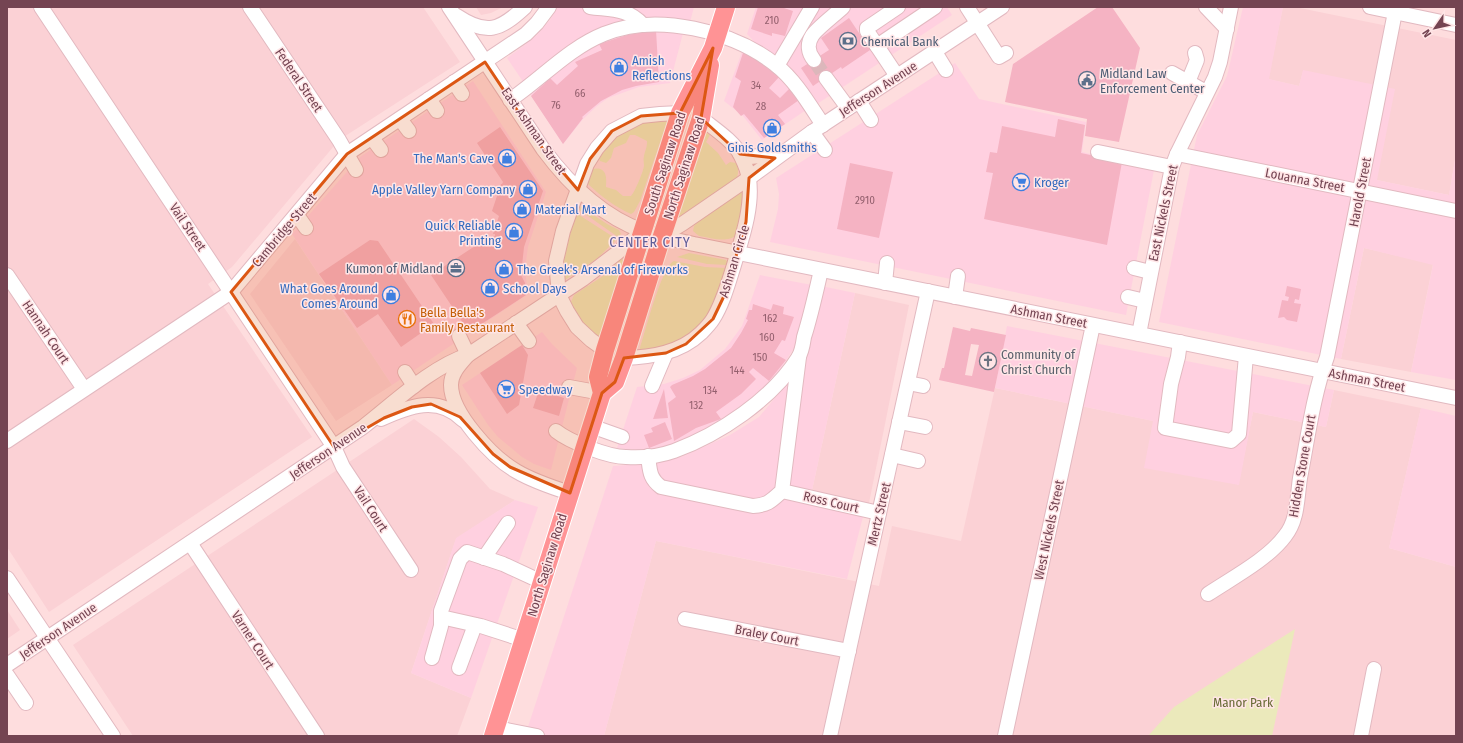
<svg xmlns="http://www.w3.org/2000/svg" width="1463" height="743" font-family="'Fira Sans Condensed',sans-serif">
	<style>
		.residential { fill: #fbd1d5 }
		.commercial { fill: #ffd0e0 }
		.green { fill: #ebe9bb }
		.building { fill: #f5b3c3; fill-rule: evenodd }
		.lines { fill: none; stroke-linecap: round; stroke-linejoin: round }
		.minor-tunnel { stroke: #dcb7bb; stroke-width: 14; stroke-dasharray: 14 7; stroke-linecap: butt }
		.minor-casing { stroke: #e2b9c0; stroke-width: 16 }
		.major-casing { stroke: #fff; stroke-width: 20 }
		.minor { stroke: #fff; stroke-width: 14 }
		.major { stroke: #ff9395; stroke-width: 18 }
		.marked { fill: #dc5713; fill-opacity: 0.2; stroke: #dc5713; stroke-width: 3; stroke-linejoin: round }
		.labels { text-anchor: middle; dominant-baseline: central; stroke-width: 3; stroke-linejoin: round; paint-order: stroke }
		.number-label { font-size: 11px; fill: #94606e }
		.service-label { font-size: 13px; fill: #4e5e75; stroke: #ffe5e6; text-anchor: start }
		.shop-label { font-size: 13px; fill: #366cbe; stroke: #ffe5e6; text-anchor: start }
		.street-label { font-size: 13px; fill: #744452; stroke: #ffe5e6 }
		.food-label { font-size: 13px; fill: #c56008; stroke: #ffe5e6; text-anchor: start }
		.worship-label { font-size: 13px; fill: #5b616d; stroke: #ffe5e6; text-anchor: start }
		.park-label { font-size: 13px; fill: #676a34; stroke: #ffe5e6 }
		.neighbourhood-label { font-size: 14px; letter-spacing: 1px; fill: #605f99; stroke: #ffe5e6 }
	</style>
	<rect width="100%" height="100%" fill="#feddde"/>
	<g class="residential">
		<polygon points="7,7 423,7 460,62 339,140 232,267 208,284 312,437 49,612 7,547"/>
		<polygon points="476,7 503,7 491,13 481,15"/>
		<polygon points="1283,7 1295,7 1456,40 1456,154 1449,195 1377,180 1303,71 1299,86 1268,79"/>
		<polygon points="295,239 392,385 336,421 250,294"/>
		<polygon points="1364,248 1433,264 1411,372 1341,359"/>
		<polygon points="855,293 909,305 869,503 866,505 811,495"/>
		<polygon points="995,388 1153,421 1238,485 1253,412 1326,427 1334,390 1421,408 1389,548 1456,567 1456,736 604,736 656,541 879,586 892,526 961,541"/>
		<polygon points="414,419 439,437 461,457 490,489 515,500 456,539 411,673 471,698 457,736 133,736 73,645"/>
		<polygon points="7,610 20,630 7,639"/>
	</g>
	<g class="commercial">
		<polygon points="558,7 694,7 690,22 640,20 524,83 507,58 526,44 537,35 550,20"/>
		<polygon points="756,7 947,7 952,15 814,106 747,34"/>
		<polygon points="1243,7 1283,7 1269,79 1299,86 1303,70 1395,89 1377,180 1449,195 1456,154 1456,380 1411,372 1433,265 1364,248 1341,359 1159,322 1197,135 1227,76"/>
		<polygon points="635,31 683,33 670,83 639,87 608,98 597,106 583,119 563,144 529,92 589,47"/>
		<polygon points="743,49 774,72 788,86 806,110 762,140 743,116 724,101"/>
		<polygon points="955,63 979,99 1086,122 1082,152 1154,170 1126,315 770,242 778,209 779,194 776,178"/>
		<polygon points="473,81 546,192 528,247 525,269 528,294 392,385 292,234 360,157"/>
		<polygon points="760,275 812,285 804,321 795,346 781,369 761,390 734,412 701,433 683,442 654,449 636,450 617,448 637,387 664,384 683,378 700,370 725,349 742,326"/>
		<polygon points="821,286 855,293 811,495 866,505 847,579 656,541 604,736 525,736 613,466 655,463 681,457 730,435 759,417 785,386 808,353"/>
		<polygon points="1007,326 1334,390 1326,427 1253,412 1239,485 1144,468 1153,421 995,388"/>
		<polygon points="542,332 552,344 577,368 551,470 534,464 522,457 498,437 488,425 462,385"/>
		<polygon points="1421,408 1456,416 1456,567 1389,548"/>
		<polygon points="515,500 538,507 471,698 411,673 456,538"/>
	</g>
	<g class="green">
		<path d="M665,119L667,122L640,201L634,212L631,214C615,207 601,196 589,185L587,183L591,169C606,166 607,175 606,187L616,190L623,196H631C635,192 643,172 644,166C644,163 643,159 644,156C645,150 647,149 647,141L635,135H630L626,143L614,148L611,158L606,163L600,161L598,156C620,131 631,123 665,119Z"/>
		<path d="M704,131L710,135L706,142L718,153L726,165L730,162L736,163C740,171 738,176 734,183L681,218L677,217Z"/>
		<path d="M744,189L745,192L738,234C726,244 713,238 699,236L693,231L694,226L699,220Z"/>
		<polygon points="580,206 607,224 619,230 621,234 618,237 578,209"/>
		<path d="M576,213L615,238L616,240L598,258L565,280H563C559,258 569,234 576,213Z"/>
		<polygon points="689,253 726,260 728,263 727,265 707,264 677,257"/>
		<polygon points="621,259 625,260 601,340 583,327 570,304 574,295 606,274"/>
		<path d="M674,261L705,267L727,268L711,311L697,330L675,345L640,350V348C645,333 662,265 674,261Z"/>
		<polygon points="1295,629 1272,736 1148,736 1174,707"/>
	</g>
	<g class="building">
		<polygon points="758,7 781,7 793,11 785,36 772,33 772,36 751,29"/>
		<polygon points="1098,7 1112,7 1140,48 1119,142 1085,136 1087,119 1005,102 1013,64"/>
		<polygon points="849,18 867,45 870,43 873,48 842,69 841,67 813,86 801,68 829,50 821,38"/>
		<polygon points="656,30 659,82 636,86 622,90 601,101 582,117 583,118 563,144 531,96 545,83 544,82 549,77 557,85 578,66 575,62 602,50 599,44 627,35"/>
		<polygon points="744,50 779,77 769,88 780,98 790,88 799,100 778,115 785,124 764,138 744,114 741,116 733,107 741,81 735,77"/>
		<polygon points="1058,119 1085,125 1081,153 1122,162 1107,245 984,219 993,173 986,172 990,152 997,153 1002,126 1055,137"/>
		<polygon points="500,127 543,191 524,247 521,275 525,283 526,295 469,332 431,275 472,248 495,236 495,234 493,234 499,216 492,211 501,184 502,184 503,182 477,143"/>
		<polygon points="850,163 893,172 879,238 837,229"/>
		<polygon points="370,240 378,241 434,324 401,347 378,314 357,328 319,274"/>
		<polygon points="1287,286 1301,289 1299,300 1295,299 1294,303 1301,304 1297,322 1287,320 1284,317 1278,318 1282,300 1288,301 1289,297 1285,296"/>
		<polygon points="753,304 771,310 773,304 784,307 783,314 794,317 785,341 782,340 774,353 786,360 769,381 753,368 749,372 756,379 741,394 716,412 721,419 696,428 674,441 668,403 676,397 670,387 672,385 693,376 705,369 731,348 741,333 748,320 746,319 749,310 752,310"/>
		<path d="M953,327L970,331L971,328L1006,335L994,392L939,380L942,368H944ZM971,344L979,345L972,376L965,375Z"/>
		<polygon points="522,345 528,355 519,405 507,414 480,373"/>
		<polygon points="664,389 668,418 653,419"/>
		<polygon points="539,390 564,398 559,416 533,408"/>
		<polygon points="665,422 672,439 649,448 644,435 653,432 651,428"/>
	</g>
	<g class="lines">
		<polyline class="minor-tunnel" points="814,60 826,78"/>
		<g class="minor-casing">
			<g id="minor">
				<polyline points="41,7 334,447 343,467 411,570"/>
				<polyline points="250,7 339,140 356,170"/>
				<path d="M449,7L543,149C569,184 601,216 643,231C659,237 677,240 694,244L1456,398"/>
				<path d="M590,7C611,10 628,8 643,25"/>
				<polyline points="967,7 999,57 1006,53"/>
				<polyline points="1206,7 1227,29"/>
				<polyline points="1370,7 1456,25"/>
				<path d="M457,16C487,36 500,30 525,7"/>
				<polyline points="877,46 935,7"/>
				<polyline points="935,52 946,70"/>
				<path d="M814,60C808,53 807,44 812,36C816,29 836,14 843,7"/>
				<polyline points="777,66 812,7"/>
				<polyline points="1172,73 1206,92"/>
				<polyline points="897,76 867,31 867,28 898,7"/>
				<polyline points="826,78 848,108"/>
				<polyline points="454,82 462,94"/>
				<polyline points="1188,82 1197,60 1195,53"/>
				<polyline points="429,99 437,111"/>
				<path d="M510,100C541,79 569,48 604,34C657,12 733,31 776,65C796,81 809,104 823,125"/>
				<polyline points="859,101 871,120"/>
				<polyline points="400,119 409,131"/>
				<polyline points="812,132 825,150"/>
				<polyline points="372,138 381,150"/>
				<polyline points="1098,152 1172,167"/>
				<polyline points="740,154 750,157 770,155 775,158"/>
				<polyline points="1177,154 1456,211"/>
				<polyline points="297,215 306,228"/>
				<polyline points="662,236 682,224 749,178 812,132 1002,7"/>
				<polyline points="1134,268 1150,272"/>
				<polyline points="7,275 84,389"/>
				<polyline points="885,283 887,263"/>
				<polyline points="955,297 958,276"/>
				<polyline points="1128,297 1145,301"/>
				<polyline points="516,323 529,341"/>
				<polyline points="1139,334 1172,167 1177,154 1215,77 1220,62 1231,7"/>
				<polyline points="459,336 468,355"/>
				<polyline points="1180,342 1178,357 1171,384 1165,428 1231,441 1239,434 1246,356"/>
				<polyline points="605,350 591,340 577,327 567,311 559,295 556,261 563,231 587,164 597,148 612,131 641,116 660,114 680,113"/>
				<path d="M467,356C460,364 451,373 451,385C451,413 492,457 516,471C533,481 551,487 570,493"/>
				<path d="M624,358C652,357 680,353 701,333C705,329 710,324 713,319C723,303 728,284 734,265C742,238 753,207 749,179C748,172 744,162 741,156C734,141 713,128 701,118"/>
				<polyline points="405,372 414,386"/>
				<polyline points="908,383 923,386"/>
				<polyline points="652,386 666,353"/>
				<polyline points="569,387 602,393"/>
				<path d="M381,419C409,406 438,395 463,420"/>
				<polyline points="899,422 925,427"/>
				<polyline points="591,426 622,437"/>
				<path d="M556,431C570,442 608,457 626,457C641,458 660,456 674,451C720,434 772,399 798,358C802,352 803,344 804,337C811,315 816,292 821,270"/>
				<polyline points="7,441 231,292 347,154 526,34 537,23 549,7"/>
				<polyline points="892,455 918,461"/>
				<path d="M648,456C650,470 649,478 661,487L753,506C768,505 771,501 782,491L799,357"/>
				<polyline points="782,491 879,513"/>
				<polyline points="190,543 317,736"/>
				<polyline points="484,558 508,523"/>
				<polyline points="7,578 113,736"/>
				<path d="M1208,594C1232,578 1268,559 1285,536C1298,520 1297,498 1300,478C1308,437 1313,396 1327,357L1395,12"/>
				<polyline points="441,617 481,626 524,640"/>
				<polyline points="685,619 849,651"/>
				<polyline points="432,658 441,626 441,611 460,559 467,552 503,564 542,582"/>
				<path d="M7,665L363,427C394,403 431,367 468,355L583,279L617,253L643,231"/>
				<polyline points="459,668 475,625"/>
				<polyline points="7,675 26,703"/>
				<polyline points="496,728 537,736"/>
				<polyline points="830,736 928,291"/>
				<polyline points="1005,736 1093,325"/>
				<polyline points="1361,736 1374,669"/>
			</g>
		</g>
		<g class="major-casing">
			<g id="major">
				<polyline points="602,393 615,382 624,358 662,236 701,118 710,65"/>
				<polyline points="493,736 602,393 598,377 605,350 680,113 713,48 726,7"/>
			</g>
		</g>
		<use href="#minor" class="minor"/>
		<use href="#major" class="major"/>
	</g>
	<path class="marked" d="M713,48L701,118L740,154L775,158L749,178L746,222L725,294L713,319L686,344L666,353L624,358L615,382L602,393L570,493L510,467L493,454L460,417L431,404L412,407L384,418L334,447L231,292L347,154L485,62L543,149L578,190L590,159L612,131L641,116L680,113Z"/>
	<defs>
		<g id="bank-ring" transform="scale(0.9)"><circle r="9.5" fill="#ffe5e6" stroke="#5c6f8a" stroke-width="1.5"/><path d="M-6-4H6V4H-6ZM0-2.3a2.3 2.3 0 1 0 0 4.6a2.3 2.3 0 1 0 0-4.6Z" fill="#5c6f8a"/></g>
		<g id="shop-ring" transform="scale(0.9)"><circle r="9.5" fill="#ffe5e6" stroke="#3f7fe0" stroke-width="1.5"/><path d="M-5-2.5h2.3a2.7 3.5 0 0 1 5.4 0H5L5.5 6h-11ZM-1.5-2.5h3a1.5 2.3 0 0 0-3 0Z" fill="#3f7fe0"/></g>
		<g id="civic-ring" transform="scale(0.9)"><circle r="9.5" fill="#ffe5e6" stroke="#5c6f8a" stroke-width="1.5"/><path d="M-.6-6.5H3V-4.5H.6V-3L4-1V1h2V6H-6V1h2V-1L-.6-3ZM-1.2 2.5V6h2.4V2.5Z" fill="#5c6f8a"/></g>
		<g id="supermarket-ring" transform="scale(0.9)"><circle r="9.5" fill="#ffe5e6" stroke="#3f7fe0" stroke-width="1.5"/><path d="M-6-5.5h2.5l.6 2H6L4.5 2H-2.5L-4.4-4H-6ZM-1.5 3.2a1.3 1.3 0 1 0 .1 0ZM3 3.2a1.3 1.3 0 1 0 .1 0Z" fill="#3f7fe0"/></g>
		<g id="office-ring" transform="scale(0.9)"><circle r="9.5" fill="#ffe5e6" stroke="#5c6f8a" stroke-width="1.5"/><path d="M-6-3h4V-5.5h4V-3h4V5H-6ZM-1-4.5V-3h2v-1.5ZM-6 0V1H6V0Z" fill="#5c6f8a"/></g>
		<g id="restaurant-ring" transform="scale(0.9)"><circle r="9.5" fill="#ffe5e6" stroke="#e8710a" stroke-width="1.5"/><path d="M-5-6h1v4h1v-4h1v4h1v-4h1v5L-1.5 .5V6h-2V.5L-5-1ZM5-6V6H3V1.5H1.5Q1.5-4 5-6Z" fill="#e8710a"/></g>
		<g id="church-ring" transform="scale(0.9)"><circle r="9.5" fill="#ffe5e6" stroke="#6b7280" stroke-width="1.5"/><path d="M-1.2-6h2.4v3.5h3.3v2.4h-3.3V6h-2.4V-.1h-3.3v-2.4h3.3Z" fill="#6b7280"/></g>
	</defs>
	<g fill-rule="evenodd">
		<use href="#bank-ring" x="848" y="41"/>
		<use href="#shop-ring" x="619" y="67"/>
		<use href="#civic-ring" x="1087" y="80"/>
		<use href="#shop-ring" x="772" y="128"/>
		<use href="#shop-ring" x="507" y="158"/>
		<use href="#supermarket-ring" x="1021" y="182"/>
		<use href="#shop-ring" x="528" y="189"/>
		<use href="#shop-ring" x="522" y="209"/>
		<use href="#shop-ring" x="514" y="232"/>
		<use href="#office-ring" x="456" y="268"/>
		<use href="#shop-ring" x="504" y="269"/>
		<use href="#shop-ring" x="490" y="288"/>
		<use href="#shop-ring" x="391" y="295"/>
		<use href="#restaurant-ring" x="407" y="319"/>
		<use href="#church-ring" x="988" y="361"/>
		<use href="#supermarket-ring" x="506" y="389"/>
	</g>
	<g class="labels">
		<g class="number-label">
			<text x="772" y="20">210</text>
			<text x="756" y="85">34</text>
			<text x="580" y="93">66</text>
			<text x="556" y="105">76</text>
			<text x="761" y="106">28</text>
			<text x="865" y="200">2910</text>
			<text x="770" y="318">162</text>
			<text x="767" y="337">160</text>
			<text x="760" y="357">150</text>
			<text x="737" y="370">144</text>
			<text x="710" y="390">134</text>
			<text x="696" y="405">132</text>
		</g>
		<g class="service-label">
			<text x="861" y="41">Chemical Bank</text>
			<text x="1100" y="73">Midland Law<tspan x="1100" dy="15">Enforcement Center</tspan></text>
			<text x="443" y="268" text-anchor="end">Kumon of Midland</text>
		</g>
		<g class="shop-label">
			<text x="632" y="60">Amish<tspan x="632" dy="15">Reflections</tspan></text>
			<text x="772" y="147" text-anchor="middle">Ginis Goldsmiths</text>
			<text x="494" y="158" text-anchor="end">The Man's Cave</text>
			<text x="1034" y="182">Kroger</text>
			<text x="515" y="189" text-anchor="end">Apple Valley Yarn Company</text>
			<text x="535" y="209">Material Mart</text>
			<text x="501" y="225" text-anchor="end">Quick Reliable<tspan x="501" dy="15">Printing</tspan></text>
			<text x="517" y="269">The Greek's Arsenal of Fireworks</text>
			<text x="378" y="288" text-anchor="end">What Goes Around<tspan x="378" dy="15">Comes Around</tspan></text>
			<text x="503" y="288">School Days</text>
			<text x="519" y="389">Speedway</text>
		</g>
		<g class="street-label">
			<text transform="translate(299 80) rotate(56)">Federal Street</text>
			<text transform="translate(878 89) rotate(-33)">Jefferson Avenue</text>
			<text transform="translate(534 131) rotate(55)">East Ashman Street</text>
			<text transform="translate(665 163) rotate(-72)">South Saginaw Road</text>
			<text transform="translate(684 168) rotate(-72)">North Saginaw Road</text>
			<text transform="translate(1305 180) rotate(11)">Louanna Street</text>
			<text transform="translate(1360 192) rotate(-79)">Harold Street</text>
			<text transform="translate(1163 213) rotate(-78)">East Nickels Street</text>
			<text transform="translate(188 227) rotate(56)">Vail Street</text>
			<text transform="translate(284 230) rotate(-50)">Cambridge Street</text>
			<text transform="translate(734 261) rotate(-73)">Ashman Circle</text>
			<text transform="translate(1049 316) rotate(11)">Ashman Street</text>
			<text transform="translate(46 332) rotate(56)">Hannah Court</text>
			<text transform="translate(1367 380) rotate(11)">Ashman Street</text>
			<text transform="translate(328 451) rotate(-34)">Jefferson Avenue</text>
			<text transform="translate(1302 466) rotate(-80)">Hidden Stone Court</text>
			<text transform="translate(831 502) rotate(13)">Ross Court</text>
			<text transform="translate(371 509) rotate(57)">Vail Court</text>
			<text transform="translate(879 514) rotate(-77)">Mertz Street</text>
			<text transform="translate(1049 530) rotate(-78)">West Nickels Street</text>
			<text transform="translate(547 565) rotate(-73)">North Saginaw Road</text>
			<text transform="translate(58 631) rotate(-34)">Jefferson Avenue</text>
			<text transform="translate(767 635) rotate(11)">Braley Court</text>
			<text transform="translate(253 640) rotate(57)">Varner Court</text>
		</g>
		<g class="food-label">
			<text x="420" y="312">Bella Bella's<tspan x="420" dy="15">Family Restaurant</tspan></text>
		</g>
		<g class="worship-label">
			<text x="1001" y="354">Community of<tspan x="1001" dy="15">Christ Church</tspan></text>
		</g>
		<g class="park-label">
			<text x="1243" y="702">Manor Park</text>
		</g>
		<g class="neighbourhood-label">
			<text x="650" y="242">CENTER CITY</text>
		</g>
	</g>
	<rect width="1463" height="743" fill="none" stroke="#744452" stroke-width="16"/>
	<g transform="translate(1435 28) rotate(236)" stroke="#ffe5e6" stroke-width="3" paint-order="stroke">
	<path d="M0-3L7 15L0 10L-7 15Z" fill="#744452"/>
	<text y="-6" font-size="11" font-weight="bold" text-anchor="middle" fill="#744452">N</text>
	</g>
</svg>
